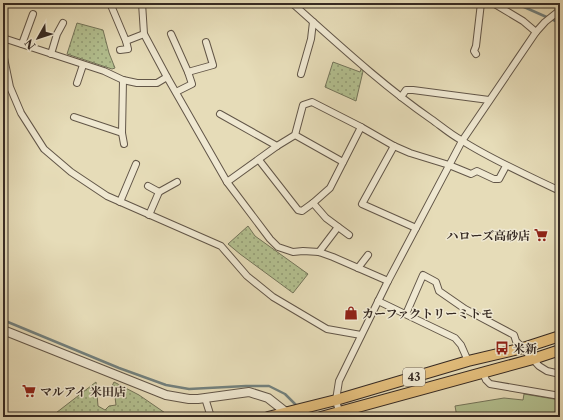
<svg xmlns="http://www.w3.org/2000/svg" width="563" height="420" font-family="'Libre Caslon Text','Noto Serif JP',serif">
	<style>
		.grass { fill: url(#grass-dots); stroke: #74755a }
		.pitch { fill: #b3c090; stroke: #74755a }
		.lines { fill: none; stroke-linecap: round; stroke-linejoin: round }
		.stream { stroke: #72807d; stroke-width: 2.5 }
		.minor-casing { stroke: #625648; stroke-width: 8 }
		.tertiary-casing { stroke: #625648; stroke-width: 10 }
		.primary-casing { stroke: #362a23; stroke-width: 12 }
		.minor { stroke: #efe8d1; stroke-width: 6 }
		.tertiary { stroke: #efe8d1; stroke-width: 8 }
		.primary { stroke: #e3be7c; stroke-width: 10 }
		.labels { text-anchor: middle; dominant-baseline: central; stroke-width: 3; stroke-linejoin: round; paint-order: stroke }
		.shield { fill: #efe8d1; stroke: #6e6357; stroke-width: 1 }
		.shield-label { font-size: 11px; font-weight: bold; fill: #362a23 }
		.poi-label { font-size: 12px; font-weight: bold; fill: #362a23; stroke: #efe8d1; text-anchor: start }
	</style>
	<defs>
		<pattern id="grass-dots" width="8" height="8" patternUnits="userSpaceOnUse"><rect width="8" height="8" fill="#b3c090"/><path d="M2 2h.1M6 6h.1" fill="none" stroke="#929c75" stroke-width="1.8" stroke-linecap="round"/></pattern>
	</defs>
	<rect width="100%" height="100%" fill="#e6dcb8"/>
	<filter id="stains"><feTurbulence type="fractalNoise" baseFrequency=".005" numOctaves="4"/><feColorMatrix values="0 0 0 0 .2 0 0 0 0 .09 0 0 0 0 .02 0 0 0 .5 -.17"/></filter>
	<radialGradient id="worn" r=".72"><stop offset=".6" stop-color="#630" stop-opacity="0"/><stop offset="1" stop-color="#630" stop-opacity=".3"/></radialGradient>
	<g class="grass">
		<polygon points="77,23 103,30 109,53 115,68 112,69 67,54"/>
		<polygon points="333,62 360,72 362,67 364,67 356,101 325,87"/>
		<polygon points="248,226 255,236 308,274 293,293 240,254 228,244"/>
		<polygon points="96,382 98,406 105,410 109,406 116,405 114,389 111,388 114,382 139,395 171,417 53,417 52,416"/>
	</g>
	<polygon class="pitch" points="524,394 560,400 560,417 457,417 455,406 504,398 523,400"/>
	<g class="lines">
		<g class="stream">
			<polyline points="515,3 560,23"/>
			<polyline points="3,320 119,368 166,385 189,389 246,386 269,386 285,394 297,406"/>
			<polyline points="302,411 307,417"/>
		</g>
		<g class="minor-casing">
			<g id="minor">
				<polyline points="110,3 126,41 144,34"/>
				<polyline points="142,3 144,34 167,77 227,182 270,239 278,247 293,252 303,251 319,252 333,257 388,281"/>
				<path d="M292,3C337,43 382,85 431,119C441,126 450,134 461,140C492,160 527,175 560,191"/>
				<polyline points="493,3 523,21 536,32"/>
				<polyline points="71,4 71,3"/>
				<polyline points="171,34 188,72"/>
				<polyline points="3,38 104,71 123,80 137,83 157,83 167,77"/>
				<polyline points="22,44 33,14"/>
				<polyline points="120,50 128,49 126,41"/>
				<polyline points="3,53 10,87 21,113 44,149 71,172 107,196 221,246 247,276 273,297 327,329 361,335"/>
				<polyline points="51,54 57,34 63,23"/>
				<polyline points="476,54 474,51 476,46 481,3"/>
				<polyline points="301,74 311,39 313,22"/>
				<polyline points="123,80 122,133 124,144"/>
				<polyline points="77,83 83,65"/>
				<polyline points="176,92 192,84 188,72 213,65 206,42"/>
				<polyline points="401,97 406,90 413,90 489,100"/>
				<polyline points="220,114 277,146"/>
				<polyline points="74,117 122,133"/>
				<polyline points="295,135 343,162"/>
				<polyline points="394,146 362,204 416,228"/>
				<polyline points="259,160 298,210 302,211 313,203"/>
				<polyline points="227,182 277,146 295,135 303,105 312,102 361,127 394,146 410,153 449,165 471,174 477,171 494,179 499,179 506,166"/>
				<polyline points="148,186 159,192"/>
				<polyline points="120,202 136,164"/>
				<polyline points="149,215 159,192 177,182"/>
				<polyline points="349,235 326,218 313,203 330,188 361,127"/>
				<polyline points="319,252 338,227"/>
				<polyline points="358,268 368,255"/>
				<polyline points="378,301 455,338 461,345 468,361"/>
				<polyline points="406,314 423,275 436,282 439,291 465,309 514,335 516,341 539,366 547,371 560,374"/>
				<polyline points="483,373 486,380 490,384 560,396"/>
				<polyline points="205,398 211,417"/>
				<polyline points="339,412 336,400 339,381 388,281 462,141 536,32 545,22 560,10"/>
			</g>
		</g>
		<g class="tertiary-casing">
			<polyline id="tertiary" points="3,330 166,395 189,399 198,399 249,392 268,398 292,417"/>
		</g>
		<g class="primary-casing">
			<g id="primary">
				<polyline points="268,417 336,400 468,361 523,348 560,336"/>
				<polyline points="321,417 533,359 560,350"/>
			</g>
		</g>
		<use href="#minor" class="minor"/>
		<use href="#tertiary" class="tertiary"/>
		<use href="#primary" class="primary"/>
	</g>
	<defs>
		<g id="supermarket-bare" transform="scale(1.08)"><path d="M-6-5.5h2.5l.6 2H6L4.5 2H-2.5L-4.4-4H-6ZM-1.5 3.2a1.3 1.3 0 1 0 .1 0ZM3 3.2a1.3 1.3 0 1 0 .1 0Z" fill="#8f2418" stroke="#efe8d1" stroke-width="2.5" paint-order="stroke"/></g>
		<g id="shop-bare" transform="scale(1.08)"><path d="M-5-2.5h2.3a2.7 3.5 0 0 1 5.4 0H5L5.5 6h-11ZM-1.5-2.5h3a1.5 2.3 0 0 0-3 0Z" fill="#8f2418" stroke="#efe8d1" stroke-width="2.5" paint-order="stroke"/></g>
		<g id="bus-bare" transform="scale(1.08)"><path d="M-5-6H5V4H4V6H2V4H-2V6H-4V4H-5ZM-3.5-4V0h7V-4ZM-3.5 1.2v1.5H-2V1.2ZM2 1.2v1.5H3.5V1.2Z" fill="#8f2418" stroke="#efe8d1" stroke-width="2.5" paint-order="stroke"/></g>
	</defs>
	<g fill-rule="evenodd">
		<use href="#supermarket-bare" x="541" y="235"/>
		<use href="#shop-bare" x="351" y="313"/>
		<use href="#bus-bare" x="502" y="348"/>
		<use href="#supermarket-bare" x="29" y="391"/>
	</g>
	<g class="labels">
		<rect class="shield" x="403" y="368" width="22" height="18" rx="3"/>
		<g class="shield-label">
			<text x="414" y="377">43</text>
		</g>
		<g class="poi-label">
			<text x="530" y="235" text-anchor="end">ハローズ高砂店</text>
			<text x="362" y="313">カーファクトリーミトモ</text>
			<text x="513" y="348">米新</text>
			<text x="40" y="391">マルアイ 米田店</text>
		</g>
	</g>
	<rect width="563" height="420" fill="none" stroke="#e6dcb8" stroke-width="16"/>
	<rect x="4" y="4" width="555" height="412" fill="none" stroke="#362a23" stroke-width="2"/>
	<rect x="8" y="8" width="547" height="404" fill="none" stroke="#362a23"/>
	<g transform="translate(38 38) rotate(231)" stroke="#efe8d1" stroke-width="3" paint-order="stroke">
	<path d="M0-3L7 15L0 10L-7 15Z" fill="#362a23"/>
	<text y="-6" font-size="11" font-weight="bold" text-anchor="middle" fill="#362a23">N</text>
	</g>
	<rect width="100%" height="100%" filter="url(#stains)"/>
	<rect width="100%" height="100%" fill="url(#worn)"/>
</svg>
